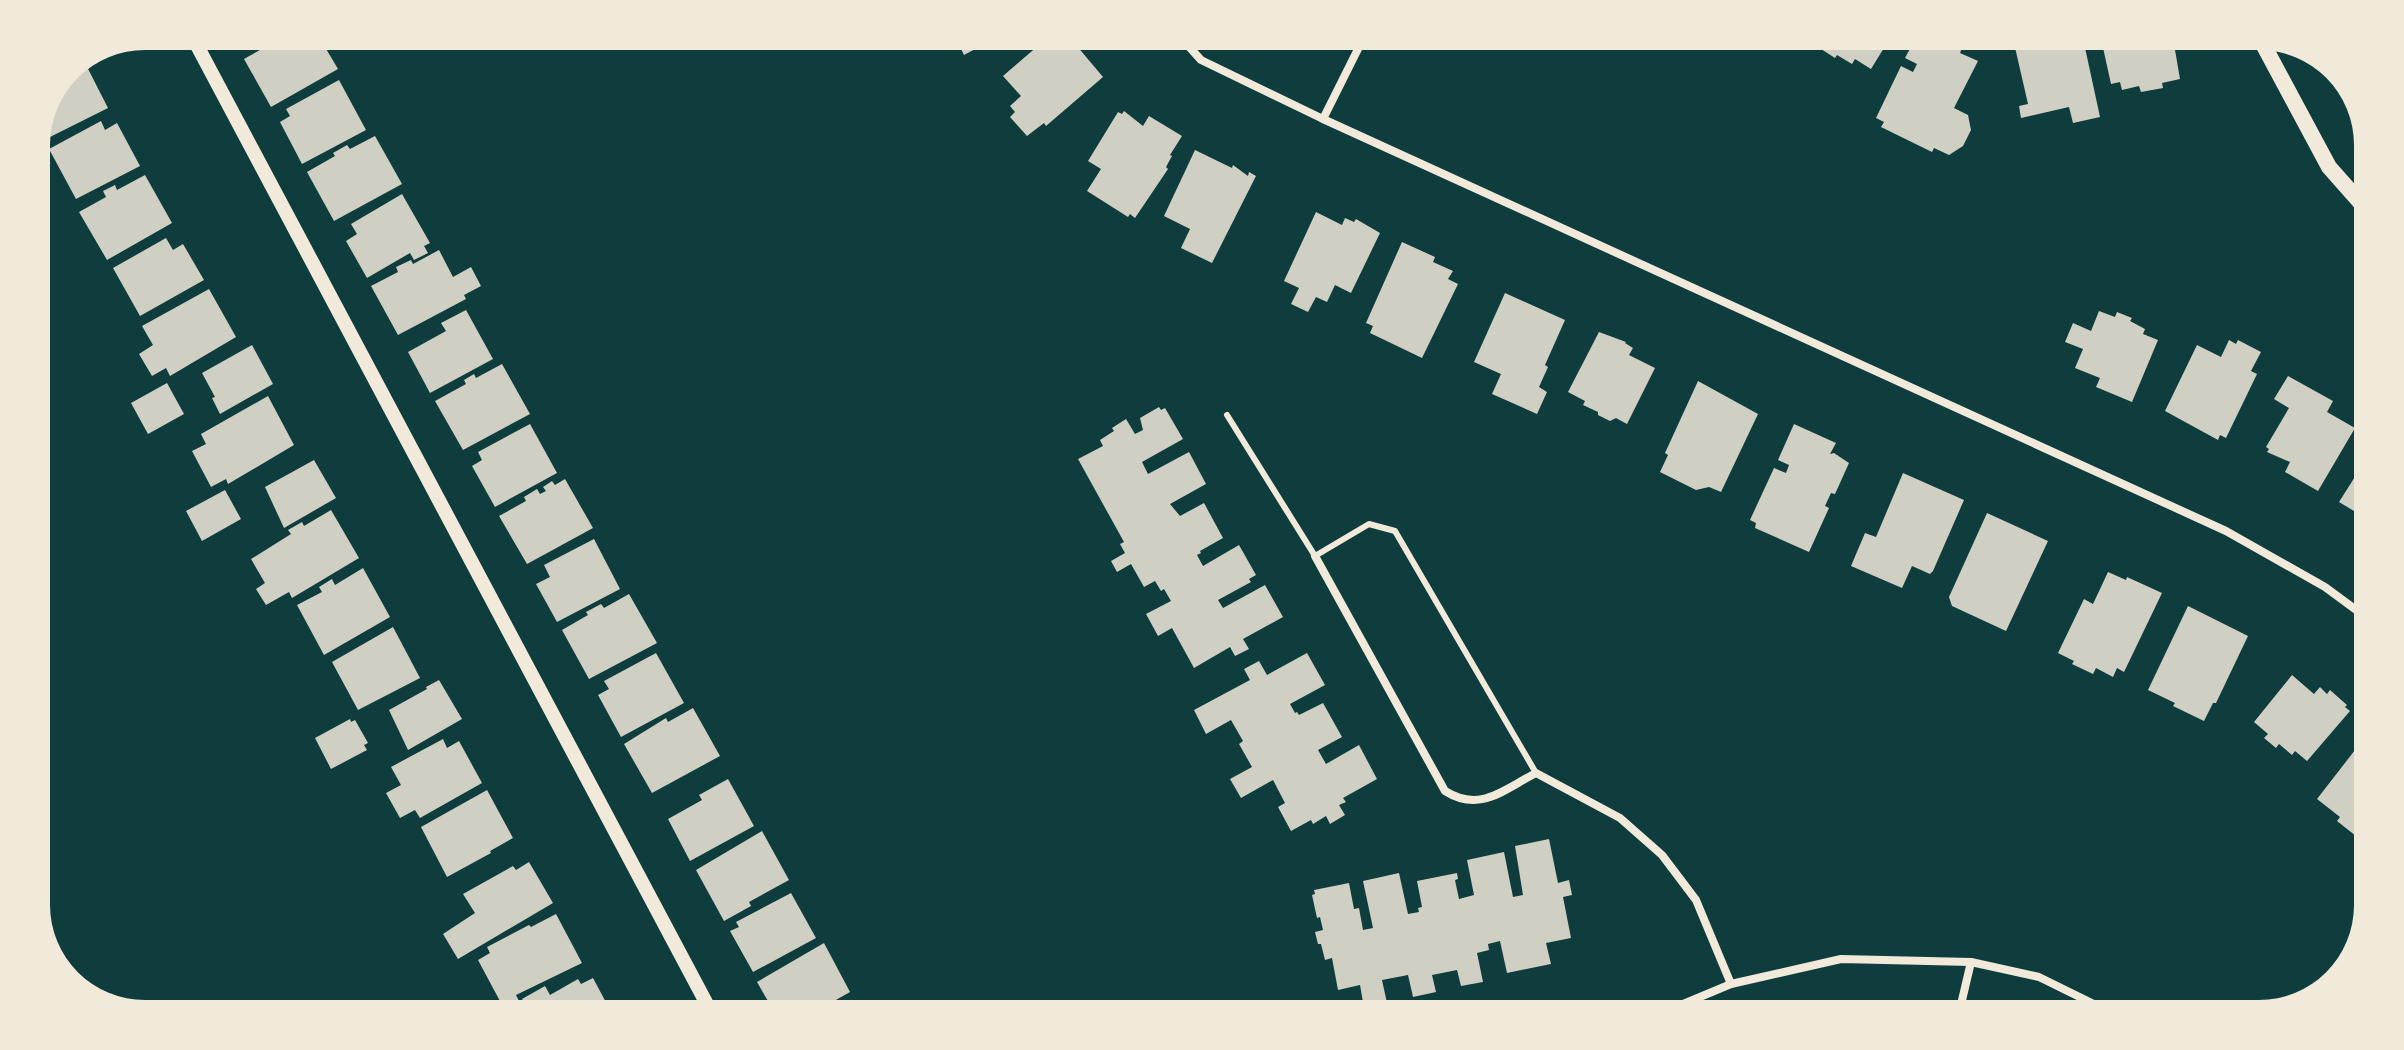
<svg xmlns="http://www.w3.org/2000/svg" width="2404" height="1050" font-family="Quicksand,sans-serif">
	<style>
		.building { fill: #cfcfc3 }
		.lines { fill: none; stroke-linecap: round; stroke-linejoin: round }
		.service { stroke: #f1e9da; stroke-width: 6 }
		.minor { stroke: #f1e9da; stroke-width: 8 }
		.tertiary { stroke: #f1e9da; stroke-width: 14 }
		.secondary { stroke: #f1e9da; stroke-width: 16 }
	</style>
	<rect width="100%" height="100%" fill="#0f3d3e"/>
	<g class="building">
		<polygon points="233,36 262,36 240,48"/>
		<polygon points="283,37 319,37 338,69 271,107 244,59"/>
		<polygon points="956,39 994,39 964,55"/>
		<polygon points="1046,39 1071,39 1103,77 1046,126 1044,123 1027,136 1010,117 1015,112 1010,106 1021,96 1003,76"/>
		<polygon points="1825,42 1887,43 1871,69 1855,59 1852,64 1837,55 1835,58 1821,49"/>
		<polygon points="1913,43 1964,43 1960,53 1978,61 1954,108 1968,115 1971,130 1963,146 1949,155 1934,148 1932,152 1881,127 1884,122 1876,118 1901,66 1913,72 1917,64 1905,58"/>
		<polygon points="2014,43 2084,43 2100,117 2073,123 2069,107 2021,118 2019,106 2028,104"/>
		<polygon points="2102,43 2174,44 2180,79 2162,83 2163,88 2141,92 2139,86 2122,90 2120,82 2111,84"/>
		<polygon points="84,61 108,108 40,142 37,136 68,68"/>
		<polygon points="339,80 366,130 302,164 280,122 290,116 286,109"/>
		<polygon points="1124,111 1143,126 1149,116 1182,136 1170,155 1172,156 1166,167 1168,169 1135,218 1130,214 1128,217 1087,191 1101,169 1088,161 1118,112 1122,114"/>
		<polygon points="101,121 105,130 117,123 140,166 76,199 49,149"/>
		<polygon points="375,136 402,184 334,221 307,172 335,156 333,153 347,145 350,149"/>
		<polygon points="1195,150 1232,168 1233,165 1248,176 1249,172 1256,176 1212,263 1181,248 1190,229 1164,216"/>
		<polygon points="145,175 172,223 107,260 79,212 106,197 103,191 115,185 117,190"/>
		<polygon points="402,194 430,243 424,246 428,253 414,260 410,253 367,278 346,241 357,234 351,224"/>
		<polygon points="1316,212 1342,225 1345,218 1354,222 1356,219 1380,233 1351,293 1335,285 1327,302 1316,297 1308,312 1291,304 1299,288 1284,281"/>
		<polygon points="166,238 173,250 183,244 204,280 140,316 113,268"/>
		<polygon points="1402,242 1435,257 1433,262 1453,271 1448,279 1458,284 1422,358 1370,333 1373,326 1366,323"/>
		<polygon points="439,250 453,277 471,267 481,286 464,295 466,299 398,335 371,286 398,272 396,267 411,260 413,264"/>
		<polygon points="209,289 236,337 170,376 166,368 152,376 139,354 153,345 142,326"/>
		<polygon points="1505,293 1565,320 1545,365 1548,367 1539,387 1547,392 1537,414 1492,394 1501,374 1474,362"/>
		<polygon points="466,310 493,359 430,393 408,352 446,331 441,323"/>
		<polygon points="2099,311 2115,317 2117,312 2132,318 2130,321 2145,329 2143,334 2158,340 2132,402 2096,387 2100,378 2075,368 2083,349 2065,342 2073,323 2091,331"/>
		<polygon points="1599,332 1626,342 1625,343 1633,348 1629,355 1655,368 1627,424 1616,418 1610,421 1598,415 1598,412 1583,405 1585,401 1568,392"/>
		<polygon points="2229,340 2236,344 2238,340 2261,352 2251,371 2257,374 2226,438 2220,435 2218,440 2165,411 2197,345 2221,357"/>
		<polygon points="252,345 273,384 220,414 212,398 215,397 202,373"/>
		<polygon points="502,364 530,414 463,450 435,401 466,384 464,380 474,374 476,378"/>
		<polygon points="2288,376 2333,401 2327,412 2355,428 2318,491 2285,472 2290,462 2267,452 2269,449 2266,447 2289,408 2274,399"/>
		<polygon points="1698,381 1758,414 1721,492 1709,487 1696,490 1660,472 1668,455 1665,453"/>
		<polygon points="167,383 184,414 148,434 131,403"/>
		<polygon points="268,396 294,445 228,484 226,479 211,487 192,451 206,444 201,434"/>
		<polygon points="1159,407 1161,410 1165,408 1183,439 1142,462 1148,474 1189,452 1206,484 1170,504 1180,516 1204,503 1223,538 1200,551 1201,553 1197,555 1203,566 1239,545 1256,575 1249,579 1251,582 1218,600 1223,608 1265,585 1283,617 1243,639 1249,649 1235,656 1230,647 1194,668 1172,628 1158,636 1146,614 1171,601 1164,589 1161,591 1155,581 1144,587 1131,564 1117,572 1111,561 1125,553 1120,544 1124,542 1078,459 1103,446 1100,440 1114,431 1112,428 1126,419 1135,434 1143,430 1140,418"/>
		<polygon points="530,424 557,473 495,507 472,466 482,460 478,452"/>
		<polygon points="1794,424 1836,443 1830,454 1834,453 1849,463 1835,494 1831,493 1825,506 1829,508 1809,552 1755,528 1756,523 1750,520 1774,468 1786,473 1789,465 1778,460"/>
		<polygon points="314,460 336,498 284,528 265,487"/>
		<polygon points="2365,461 2364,517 2339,502"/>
		<polygon points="1903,473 1964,500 1933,571 1930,574 1912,566 1902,588 1851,566 1865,533 1876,537"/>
		<polygon points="565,479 593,528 527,564 499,516 526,501 524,497 537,489 540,494 546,491 543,487 552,481 555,485"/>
		<polygon points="225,490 241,519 202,541 186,511"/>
		<polygon points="331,510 359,558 292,598 289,592 266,605 256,589 265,583 251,559 291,534 288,530 302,522 304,526"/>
		<polygon points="1987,513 2048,541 2006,631 1952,606 1949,597"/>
		<polygon points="594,539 620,589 557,622 536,584 550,577 544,565"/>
		<polygon points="363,568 390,617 324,655 297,605 322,592 319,587 332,579 335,585"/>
		<polygon points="2108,572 2126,580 2127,577 2162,593 2124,672 2117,668 2113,677 2096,668 2093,674 2072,664 2074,661 2058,653 2084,599 2093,604"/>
		<polygon points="629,594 657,643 589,679 562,630 588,615 586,612 601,604 604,608"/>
		<polygon points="2188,606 2248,636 2216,703 2213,703 2204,721 2173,706 2175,703 2148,690"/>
		<polygon points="393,627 420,678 358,710 332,662"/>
		<polygon points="656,653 684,703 621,737 598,695 609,689 604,681"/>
		<polygon points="1307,653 1325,685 1290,704 1295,713 1297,712 1299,715 1323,703 1342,737 1318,750 1326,764 1359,745 1377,779 1343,798 1346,802 1339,805 1345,815 1330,824 1326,816 1313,824 1311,820 1291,831 1278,807 1285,803 1273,780 1241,798 1230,779 1252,767 1239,744 1243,741 1231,720 1206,734 1194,710 1250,680 1244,669 1259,661 1267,675"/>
		<polygon points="2292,675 2314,694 2320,687 2327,694 2330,690 2347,705 2345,707 2350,711 2307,761 2295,751 2292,755 2279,744 2276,748 2264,738 2268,734 2254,722"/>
		<polygon points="439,680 462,719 408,750 389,710 427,689 426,687"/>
		<polygon points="693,708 720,756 652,793 624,744 666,718 668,722"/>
		<polygon points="350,719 351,722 355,720 368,743 364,745 367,750 331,769 315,738"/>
		<polygon points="443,739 447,748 459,741 482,783 420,818 415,810 400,818 386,793 401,785 391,767"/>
		<polygon points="2362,741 2361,829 2361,840 2337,821 2340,817 2317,799"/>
		<polygon points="728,779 754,826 690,861 668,819 702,800 699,795"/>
		<polygon points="487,790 513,838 490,851 491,853 447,877 421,827"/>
		<polygon points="762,831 789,880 749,902 751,906 724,921 696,870"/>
		<polygon points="1549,839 1558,883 1569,880 1572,895 1563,897 1571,938 1546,943 1551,964 1507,973 1500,941 1488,944 1489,950 1477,953 1483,982 1461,986 1457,970 1432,975 1436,992 1413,997 1408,975 1382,980 1387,1003 1364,1008 1360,985 1338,990 1332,958 1325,960 1321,944 1318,944 1315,932 1323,930 1320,917 1317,918 1312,895 1315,894 1314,890 1349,883 1354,909 1359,908 1363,930 1373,928 1363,881 1399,873 1408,914 1419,912 1418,908 1422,907 1417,881 1457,873 1458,879 1455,880 1459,899 1474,895 1467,860 1504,852 1513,897 1523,895 1515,846"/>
		<polygon points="529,862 553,903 458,959 443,934 475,913 463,894 513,866 516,870"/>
		<polygon points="791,893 816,938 753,972 730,931 739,927 736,922"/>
		<polygon points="556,914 582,963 516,995 519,1001 507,1007 504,1001 501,1003 478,960 490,953 487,947 529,925 531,927"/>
		<polygon points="824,943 850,992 820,1009 772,1008 757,982"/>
		<polygon points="593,978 609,1008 527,1007 522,999 545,986 550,995 578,979 581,984"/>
	</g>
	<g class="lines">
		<polyline class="service" points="1227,415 1315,556 1369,524 1395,531 1536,773"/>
		<g class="minor">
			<polyline points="1183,40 1201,60 1323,119 2226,531 2325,587 2363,615"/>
			<polyline points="1323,119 1362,41"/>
			<path d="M1315,556L1445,791C1480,813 1503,790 1536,773L1620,818L1662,855L1696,900L1731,984"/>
			<polyline points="1664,1012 1731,984 1841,959 1971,962 2039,977 2112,1013"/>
			<polyline points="1959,1013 1971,962"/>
		</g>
		<polyline class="tertiary" points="192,36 709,1008"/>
		<polyline class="secondary" points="2263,44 2329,167 2367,210"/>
	</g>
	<path d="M0 0H2404V1050H0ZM145 50H2259A95 95 0 0 1 2354 145V905A95 95 0 0 1 2259 1000H145A95 95 0 0 1 50 905V145A95 95 0 0 1 145 50Z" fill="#f1e9da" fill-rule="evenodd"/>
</svg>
